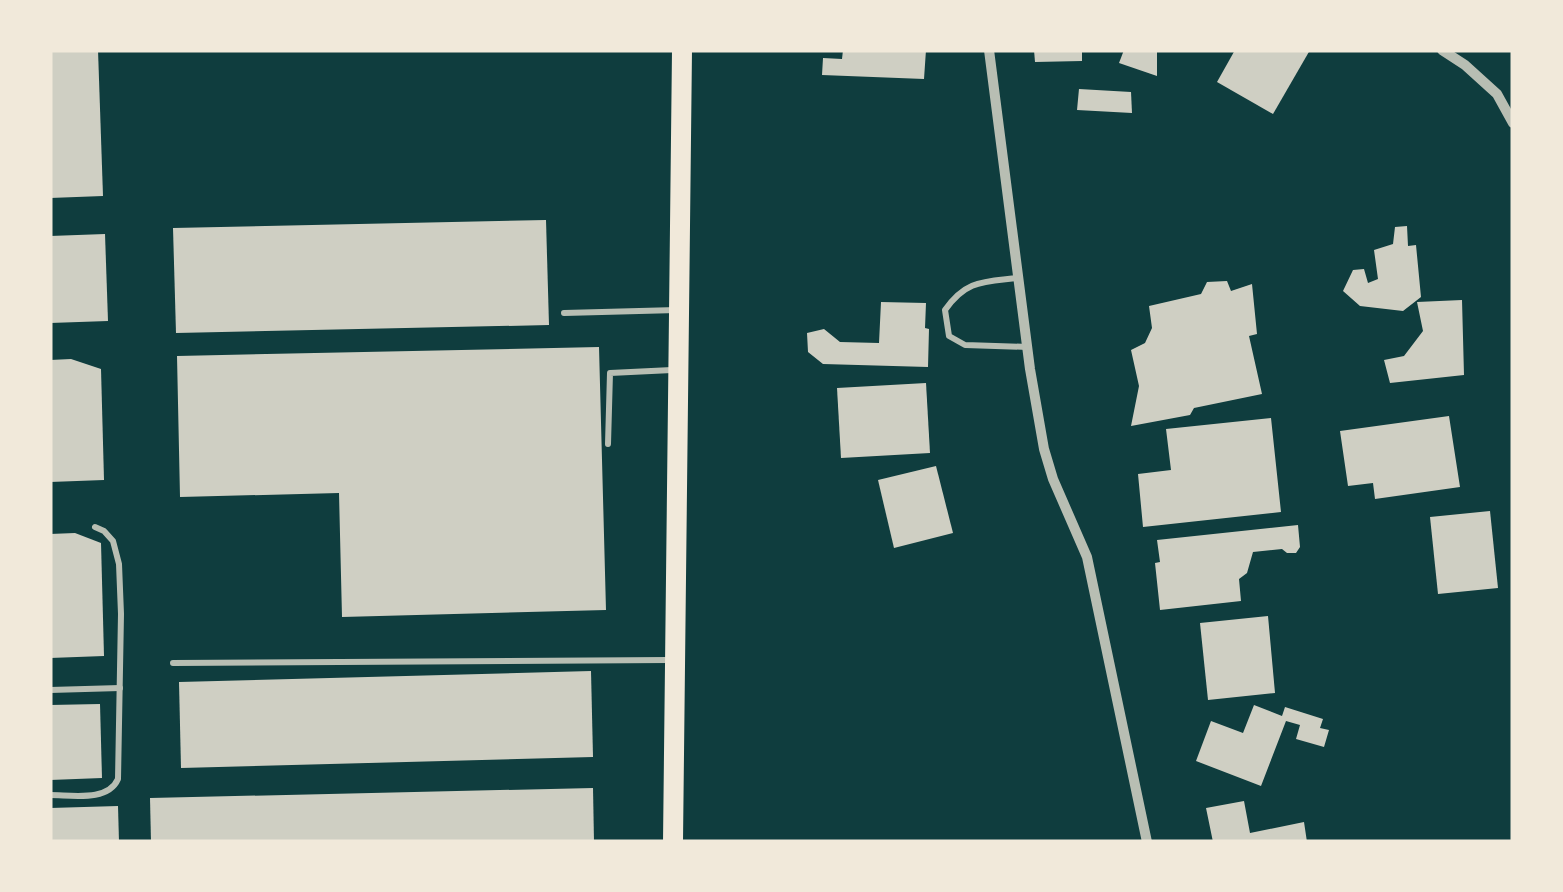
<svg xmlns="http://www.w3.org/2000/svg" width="1563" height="892" font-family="'Fira Sans',sans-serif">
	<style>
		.building { fill: #cfcfc3 }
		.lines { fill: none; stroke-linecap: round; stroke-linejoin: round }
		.service { stroke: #b8beb3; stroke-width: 6 }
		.minor { stroke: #b8beb3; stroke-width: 10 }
		.secondary { stroke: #f1e9da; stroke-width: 20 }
	</style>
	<rect width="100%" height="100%" fill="#0f3d3e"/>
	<g class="building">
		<polygon points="50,50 98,50 103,196 50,198"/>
		<polygon points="843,50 926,50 924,79 822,75 823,58 842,59"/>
		<polygon points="1034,50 1082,50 1082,61 1035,62"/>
		<polygon points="1124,50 1157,52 1157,76 1119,63"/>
		<polygon points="1235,50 1310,50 1273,114 1217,82"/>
		<polygon points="1079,89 1131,92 1132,113 1077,110"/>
		<polygon points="546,220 549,325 176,333 173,228"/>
		<polygon points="1407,226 1408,246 1416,245 1421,297 1403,311 1360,306 1343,291 1353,270 1364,269 1368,283 1378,279 1374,250 1393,244 1395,227"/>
		<polygon points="105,234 108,321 50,323 50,236"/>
		<polygon points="1227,281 1231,291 1252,284 1257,334 1249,336 1262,394 1194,408 1190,415 1131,426 1139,386 1131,350 1145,343 1152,328 1149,306 1201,294 1207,282"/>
		<polygon points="1462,300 1464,375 1390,383 1384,360 1404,356 1423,331 1417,302"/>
		<polygon points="881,302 926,303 925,328 929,329 928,367 823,364 808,352 807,333 824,329 840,342 879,343"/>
		<polygon points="599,347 606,610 342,617 339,493 180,497 177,356"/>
		<polygon points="71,359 101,369 104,480 50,482 50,360"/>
		<polygon points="926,383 930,453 841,458 837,388"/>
		<polygon points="1449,416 1460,487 1375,499 1373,483 1348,486 1340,431"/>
		<polygon points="1271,418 1281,512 1143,527 1138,474 1171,470 1166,429"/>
		<polygon points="936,466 953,533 894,548 878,480"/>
		<polygon points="1490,511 1498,588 1438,594 1430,517"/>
		<polygon points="1298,525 1300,547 1296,553 1287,553 1282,549 1253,552 1247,573 1239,579 1241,601 1160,610 1155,563 1160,562 1157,540"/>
		<polygon points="75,533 101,543 104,656 50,658 50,534"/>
		<polygon points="1268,616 1275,693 1208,700 1200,623"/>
		<polygon points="591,671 593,757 181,768 179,682"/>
		<polygon points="100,704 102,778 50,780 50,705"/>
		<polygon points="1254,705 1282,716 1285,707 1323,719 1320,728 1329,730 1324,747 1296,739 1300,725 1286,721 1261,786 1196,761 1211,721 1243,733"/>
		<polygon points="593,788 594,842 151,842 150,798"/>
		<polygon points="1244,801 1250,833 1304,822 1307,842 1213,842 1206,808"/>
		<polygon points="118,806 119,842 50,842 50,808"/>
	</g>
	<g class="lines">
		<g class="service">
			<path d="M1017,278C983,282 966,280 945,310L949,336L965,345L1028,347"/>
			<polyline points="564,313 677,310"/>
			<polyline points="608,444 610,373 672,370"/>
			<polyline points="173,663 669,660"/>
			<polyline points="50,690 120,688"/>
			<path d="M50,795C72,795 108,802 118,779L121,614L119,564L113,541L104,531L95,527"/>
		</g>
		<g class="minor">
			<polyline points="989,50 1030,369 1044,449 1053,479 1087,557 1147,842"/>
			<polyline points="1442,50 1465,65 1497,94 1513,123"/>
		</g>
		<polyline class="secondary" points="673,842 682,50"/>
	</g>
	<rect width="1563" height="892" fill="none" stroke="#f1e9da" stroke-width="105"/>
</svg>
